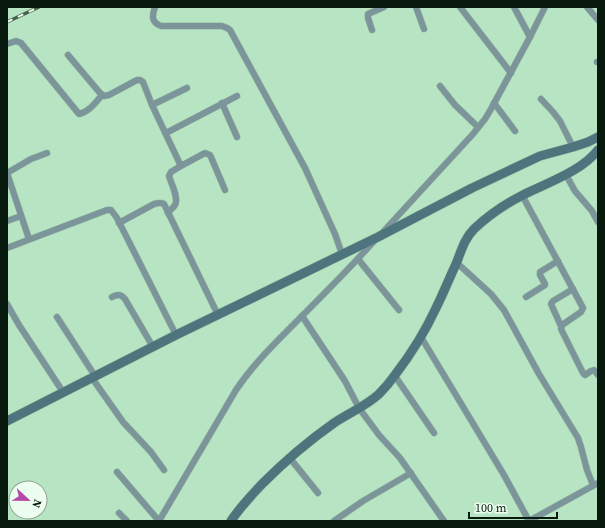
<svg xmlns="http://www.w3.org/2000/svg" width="605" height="528" font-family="'Source Serif 4',serif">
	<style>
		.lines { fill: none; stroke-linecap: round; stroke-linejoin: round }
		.street-casing { stroke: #98c0a2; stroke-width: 7 }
		.secondary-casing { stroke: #98c0a2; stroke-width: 10 }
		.street { stroke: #7b959b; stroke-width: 6 }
		.secondary { stroke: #4e757d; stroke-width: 9 }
		.rail-casing { stroke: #46624e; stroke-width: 3.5 }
		.rail { stroke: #ebfef0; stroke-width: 2; stroke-dasharray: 6; stroke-linecap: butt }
	</style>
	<rect width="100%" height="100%" fill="#b7e5c3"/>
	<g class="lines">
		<g class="street-casing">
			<g id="street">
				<path d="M155,7C152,16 151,22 161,26H222L227,28L230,30L305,168L335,234L342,254"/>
				<polyline points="416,7 424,29"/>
				<polyline points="460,7 511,73"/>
				<polyline points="514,7 530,37"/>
				<polyline points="587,7 598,20"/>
				<polyline points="372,30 368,18 368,14 384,7"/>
				<path d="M7,44L16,41L21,43L79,114C89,112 96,102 102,95"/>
				<path d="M68,55L100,93L104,96L109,95L137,80H140L143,82L152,105L180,164L179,167L171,172L169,176C171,183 179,198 175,205C173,208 170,210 168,213"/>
				<polyline points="597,62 598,62"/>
				<polyline points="440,86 455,105 478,127"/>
				<polyline points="541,99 553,112 560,121 573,147"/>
				<polyline points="222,103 237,137"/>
				<polyline points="494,103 515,131"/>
				<polyline points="152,105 187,88"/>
				<polyline points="166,133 237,96"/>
				<polyline points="179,167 205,153 210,155 211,157 225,190"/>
				<polyline points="7,173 31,159 47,153"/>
				<polyline points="7,174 8,176 29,239"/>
				<polyline points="566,175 575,191 592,211 598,222"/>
				<polyline points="522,195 583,308 581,312 562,325 561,329 583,373 585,375 591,371 594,370 598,375"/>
				<polyline points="7,221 21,216"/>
				<path d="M119,223L154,204C158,203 160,202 164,204L218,315"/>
				<polyline points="383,232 473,134 485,119 491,109 530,37 545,7"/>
				<polyline points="7,248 107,210 111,210 117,218 176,335"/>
				<polyline points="358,259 399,310"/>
				<polyline points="456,262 491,294 504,310 539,374 578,438 581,447 587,470 593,485"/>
				<path d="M112,297C117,294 121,294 125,299L153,347"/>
				<polyline points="526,297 545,285 545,284 540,275 540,272 558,261"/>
				<polyline points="7,304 19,325 63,392"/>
				<polyline points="302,316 345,381 359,408 379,435 400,458 444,521"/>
				<polyline points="57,317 95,376"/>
				<polyline points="561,326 551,304 553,301 573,289"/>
				<polyline points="421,337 504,475 529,521"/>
				<polyline points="395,376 434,433"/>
				<polyline points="92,378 123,422 151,452 164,470"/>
				<polyline points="289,457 318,493"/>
				<polyline points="117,472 159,521"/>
				<polyline points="119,513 127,521"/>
				<path d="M159,521L236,390C255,362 278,340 301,317C326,292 351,267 375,240"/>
				<polyline points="334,521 363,501 411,473"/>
				<polyline points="529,521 598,483"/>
			</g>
		</g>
		<g class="secondary-casing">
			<g id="secondary">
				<polyline points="7,421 176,335 378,237 472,188 540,156 573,147 588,142 598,137"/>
				<path d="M231,521C240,507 251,496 262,484C285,461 307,442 334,423C349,413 366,406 379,394C385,388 390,382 395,375C411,354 425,332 436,308C443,294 449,279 456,264C461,252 464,239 474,229C488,216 505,204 523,195C547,183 582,171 598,150"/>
			</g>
		</g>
		<use href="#street" class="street"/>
		<use href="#secondary" class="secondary"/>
		<g class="rail-casing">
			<polyline id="rail" points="7,22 39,7"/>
		</g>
		<use href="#rail" class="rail"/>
	</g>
	<rect width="605" height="528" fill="none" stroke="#081a0e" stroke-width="16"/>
	<g transform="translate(28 500) rotate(112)"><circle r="19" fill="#ebfef0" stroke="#90a396"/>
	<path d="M0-3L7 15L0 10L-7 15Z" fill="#b74aa9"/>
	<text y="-6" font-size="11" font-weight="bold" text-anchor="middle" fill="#081a0e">N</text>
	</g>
	<path d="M469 512v6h88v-6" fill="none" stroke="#081a0e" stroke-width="2"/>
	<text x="475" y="512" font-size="12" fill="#081a0e" stroke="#ebfef0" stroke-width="3" paint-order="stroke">100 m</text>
</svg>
